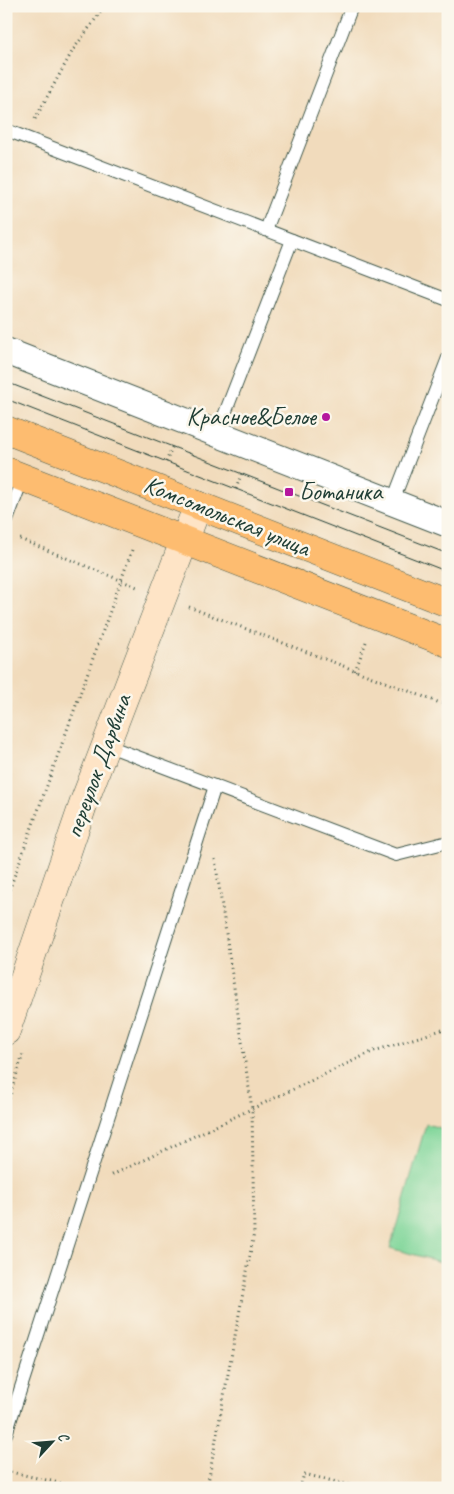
<svg xmlns="http://www.w3.org/2000/svg" width="454" height="1494" font-family="Caveat,sans-serif">
	<style>
		.green { fill: #80d69a; stroke: #508a67 }
		.lines { fill: none; stroke-linecap: round; stroke-linejoin: round }
		.lane-casing { stroke: #3e5548; stroke-width: 14 }
		.street-casing { stroke: #3e5548; stroke-width: 28 }
		.secondary-casing { stroke: #3e5548; stroke-width: 29 }
		.primary-casing { stroke: #3e5548; stroke-width: 29 }
		.path { stroke: #3e5548; stroke-width: 3; stroke-dasharray: 1 4; stroke-linecap: butt }
		.lane { stroke: #fff; stroke-width: 12 }
		.street { stroke: #fff; stroke-width: 26 }
		.secondary { stroke: #fee4c6; stroke-width: 28 }
		.primary { stroke: #fdbc70; stroke-width: 28 }
		.tram { stroke: #1f3d34; stroke-width: 1 }
		.poi-dot { fill: #b5179e; stroke: #fbf7ec; stroke-width: 2 }
		.labels { text-anchor: middle; dominant-baseline: central; stroke-width: 5; stroke-linejoin: round; paint-order: stroke }
		.poi-label { font-size: 25px; fill: #1f3d34; stroke: #fbf7ec; text-anchor: end }
		.street-label { font-size: 25px; fill: #1f3d34; stroke: #fbf7ec }
	</style>
	<rect width="100%" height="100%" fill="#fbf7ec"/>
	<filter id="ink" filterUnits="userSpaceOnUse"><feTurbulence type="fractalNoise" baseFrequency=".02" numOctaves="2"/><feDisplacementMap in="SourceGraphic" scale="10" xChannelSelector="R" yChannelSelector="G"/><feConvolveMatrix kernelMatrix="1 2 1 2 8 2 1 2 1" color-interpolation-filters="sRGB"/></filter>
	<filter id="wash" filterUnits="userSpaceOnUse"><feTurbulence type="fractalNoise" baseFrequency=".0096" numOctaves="4" result="noise"/><feDisplacementMap in="SourceGraphic" scale="20" xChannelSelector="R" yChannelSelector="G"/><feGaussianBlur stdDeviation="1.12" result="paint"/><feColorMatrix in="noise" values="0 0 0 0 0 0 0 0 0 0 0 0 0 0 0 0 0 1.4 0 .05"/><feComposite in="paint" operator="in"/></filter>
	<g filter="url(#wash)">
		<rect width="100%" height="100%" fill="#f1dbbc"/>
		<polygon class="green" points="426,1124 448,1130 448,1264 390,1248"/>
	</g>
	<g filter="url(#ink)">
		<g class="lines">
			<g class="lane-casing">
				<g id="lane">
					<polyline points="6,130 448,300"/>
					<polyline points="266,230 352,6"/>
					<polyline points="217,434 292,240"/>
					<polyline points="392,503 448,358"/>
					<polyline points="6,523 23,477"/>
					<polyline points="106,745 396,855 448,842"/>
					<polyline points="6,1434 215,786"/>
				</g>
			</g>
			<g class="street-casing">
				<polyline id="street" points="6,351 448,524"/>
			</g>
			<g class="secondary-casing">
				<polyline id="secondary" points="6,1031 84,802 198,505"/>
			</g>
			<g class="primary-casing">
				<g id="primary">
					<polyline points="6,430 448,603"/>
					<polyline points="6,471 448,643"/>
				</g>
			</g>
			<g class="path">
				<polyline points="35,119 73,50 105,6"/>
				<polyline points="166,462 173,445"/>
				<polyline points="236,489 242,472"/>
				<polyline points="20,539 137,587"/>
				<polyline points="189,607 448,706"/>
				<polyline points="355,671 366,642"/>
				<polyline points="6,899 132,550"/>
				<polyline points="6,1108 23,1054"/>
				<polyline points="112,1175 374,1051 448,1028"/>
				<polyline points="6,1471 82,1488"/>
				<polyline points="207,1488 254,1233 252,1109 215,859"/>
				<polyline points="300,1488 304,1474 362,1488"/>
			</g>
			<use href="#lane" class="lane"/>
			<use href="#street" class="street"/>
			<use href="#secondary" class="secondary"/>
			<use href="#primary" class="primary"/>
			<g class="tram">
				<polyline points="6,382 448,554"/>
				<polyline points="6,399 448,572"/>
			</g>
		</g>
	</g>
	<g class="poi-dot">
		<circle cx="326" cy="417" r="5"/>
		<rect x="284" y="487" width="10" height="10" rx="2.5"/>
	</g>
	<g class="labels">
		<g class="poi-label">
			<text x="316" y="417">Красное&amp;Белое</text>
			<text x="299" y="492" text-anchor="start">Ботаника</text>
		</g>
		<g class="street-label">
			<text transform="translate(227 516) rotate(22)">Комсомольская улица</text>
			<text transform="translate(98 766) rotate(-70)">переулок Дарвина</text>
		</g>
	</g>
	<rect width="454" height="1494" fill="none" stroke="#fbf7ec" stroke-width="25"/>
	<g transform="translate(52 1442) rotate(64)" stroke="#fbf7ec" stroke-width="4" paint-order="stroke">
	<path d="M0-4L9 19L0 12L-9 19Z" fill="#1f3d34"/>
	<text y="-8" font-size="14" font-weight="bold" text-anchor="middle" fill="#1f3d34">С</text>
	</g>
</svg>
